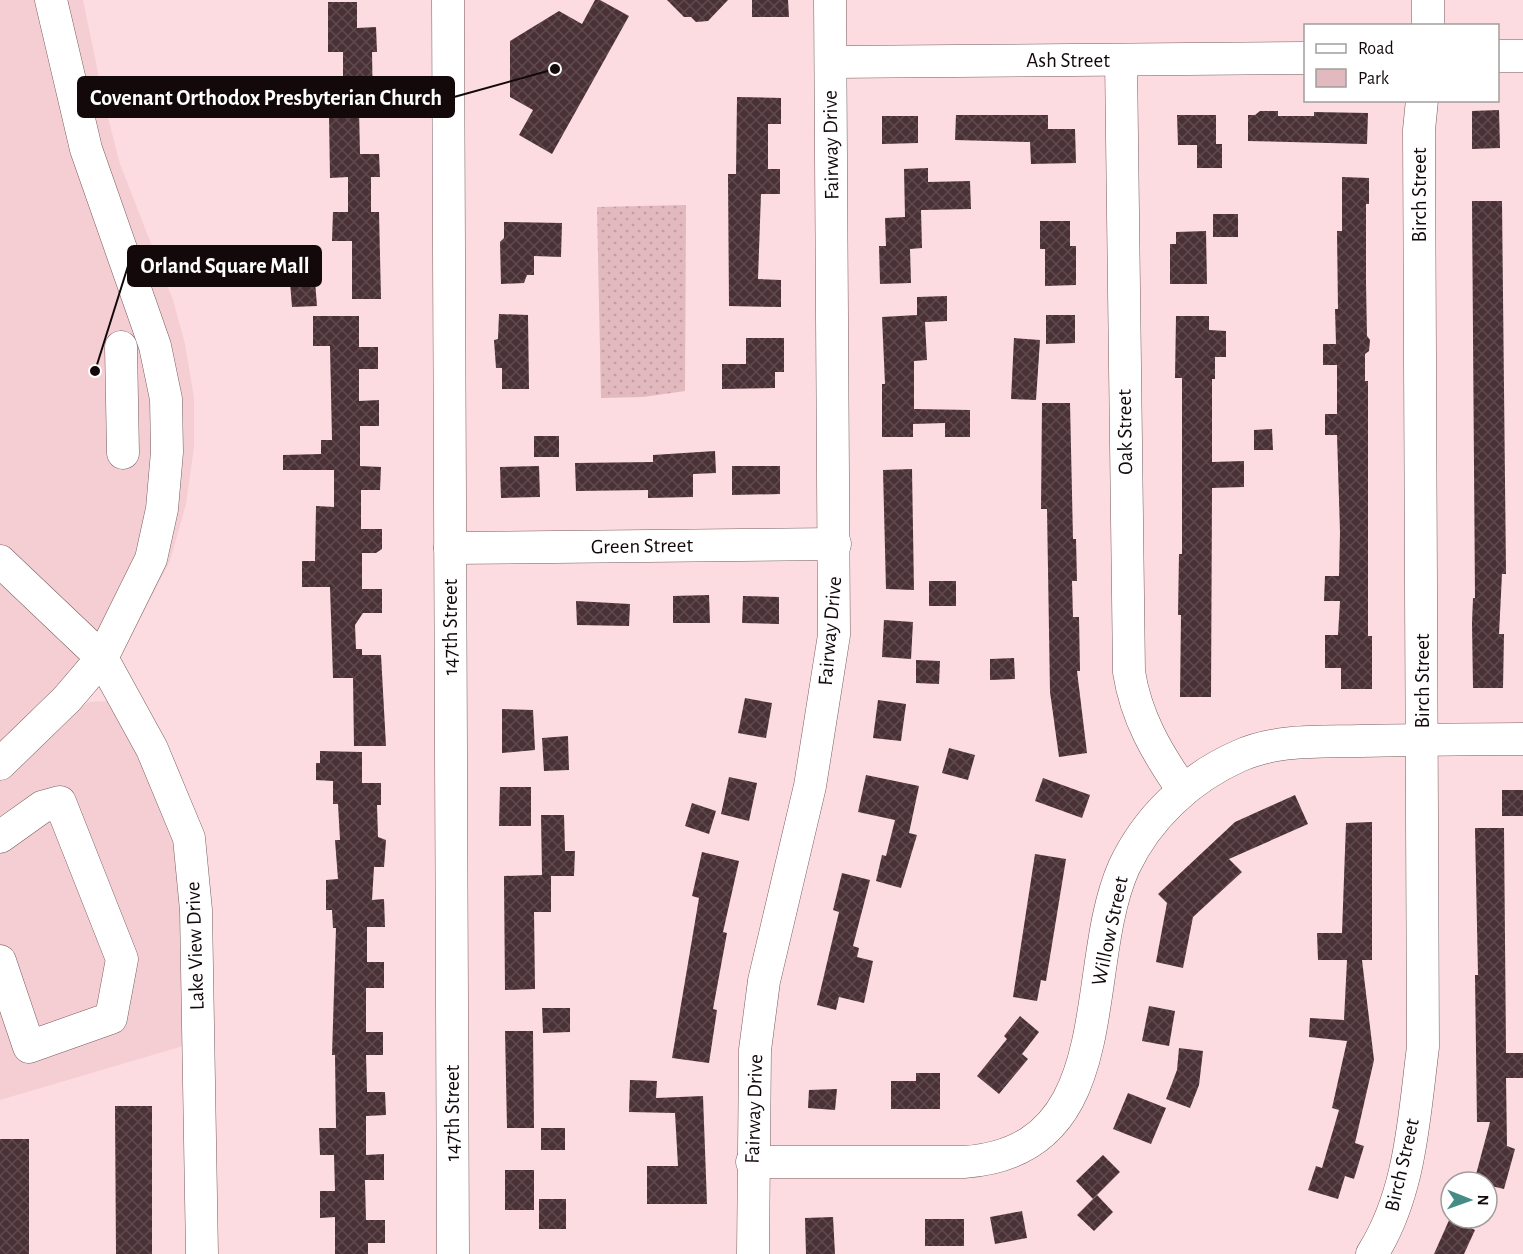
<svg xmlns="http://www.w3.org/2000/svg" width="1523" height="1254" font-family="'Alegreya Sans',sans-serif">
	<style>
		.built { fill: #f5ced3 }
		.green { fill: url(#green-dots) }
		.building { fill: url(#building-cross-hatch) }
		.lines { fill: none; stroke-linecap: round; stroke-linejoin: round }
		.minor-casing { stroke: #775c5f; stroke-width: 33 }
		.minor { stroke: #fff; stroke-width: 32 }
		.labels { text-anchor: middle; dominant-baseline: central; stroke-width: 6; stroke-linejoin: round; paint-order: stroke }
		.street-label { font-size: 21px; fill: #13090b; stroke: #fff }
		.leader { fill: none; stroke: #13090b; stroke-width: 2 }
		.callout-dot { fill: #13090b; stroke: #fff; stroke-width: 2 }
		.callout { fill: #13090b; stroke: #13090b; stroke-width: 2 }
		.callout-label { font-size: 22px; text-anchor: middle; font-weight: bold; fill: #fff }
	</style>
	<defs>
		<pattern id="green-dots" width="8" height="8" patternUnits="userSpaceOnUse" patternTransform="scale(1.5)"><rect width="8" height="8" fill="#e1b9be"/><path d="M2 2h.1M6 6h.1" fill="none" stroke="#c09ea2" stroke-width="1.8" stroke-linecap="round"/></pattern>
		<pattern id="building-cross-hatch" width="8" height="8" patternUnits="userSpaceOnUse" patternTransform="scale(1.5)"><rect width="8" height="8" fill="#493135"/><path d="M0 0l8 8M0 8l8-8" fill="none" stroke="#5f4b4f"/></pattern>
	</defs>
	<rect width="100%" height="100%" fill="#fcdce0"/>
	<polygon class="built" points="0,0 83,0 105,106 120,164 173,300 185,344 194,398 194,447 186,504 170,561 124,650 81,707 89,702 108,701 174,814 190,1044 0,1100"/>
	<polygon class="green" points="686,205 685,391 643,397 601,398 597,207"/>
	<g class="building">
		<polygon points="595,0 600,0 629,16 552,154 519,135 533,110 510,97 510,41 559,11 582,24"/>
		<polygon points="667,0 728,0 708,21 696,22 691,17 684,17"/>
		<polygon points="752,0 788,0 789,17 752,17"/>
		<polygon points="328,2 357,2 357,28 376,27 377,52 372,52 373,109 359,109 360,154 379,154 380,177 371,177 371,212 379,212 381,299 352,299 352,241 332,241 333,212 348,212 348,177 330,178 329,114 292,116 290,96 343,92 343,52 328,52"/>
		<polygon points="737,97 781,98 781,124 768,124 768,169 780,169 780,194 761,194 758,279 781,280 781,307 729,306 728,174 736,174"/>
		<polygon points="1499,110 1500,148 1472,149 1472,111"/>
		<polygon points="1260,111 1278,111 1278,116 1314,116 1314,112 1368,113 1367,144 1248,141 1248,115 1255,115"/>
		<polygon points="956,115 1048,115 1048,129 1075,129 1076,163 1031,164 1030,142 955,140"/>
		<polygon points="1177,115 1216,115 1216,144 1222,144 1222,168 1197,168 1197,145 1178,145"/>
		<polygon points="882,116 918,116 918,143 882,144"/>
		<polygon points="928,168 928,182 970,181 971,209 921,210 922,248 910,249 911,283 880,284 879,246 886,246 885,218 905,217 904,169"/>
		<polygon points="1342,177 1369,178 1369,204 1366,204 1366,283 1367,336 1370,340 1369,351 1365,354 1365,381 1368,381 1368,636 1372,636 1372,689 1341,689 1341,668 1325,668 1325,635 1338,635 1340,601 1324,601 1325,576 1339,576 1340,532 1337,435 1325,435 1325,414 1337,414 1337,365 1323,365 1323,344 1336,344 1335,309 1338,309 1337,231 1342,231"/>
		<polygon points="1472,201 1502,201 1506,574 1502,574 1499,634 1504,634 1503,688 1473,688 1472,623 1473,598 1475,598"/>
		<rect x="1213" y="214" width="25" height="23"/>
		<polygon points="1040,221 1070,221 1070,246 1076,246 1076,285 1045,286 1045,249 1040,249"/>
		<polygon points="504,222 562,223 561,257 534,256 534,275 527,275 524,283 501,284 500,242 504,238"/>
		<polygon points="1206,231 1207,284 1170,284 1170,244 1176,244 1176,232"/>
		<polygon points="315,281 317,306 292,307 290,282"/>
		<polygon points="947,296 947,321 925,322 927,360 914,361 914,409 970,410 970,437 945,437 945,423 913,424 913,437 882,437 882,384 885,384 882,317 917,315 917,297"/>
		<polygon points="499,314 528,315 529,389 502,389 502,368 496,368 494,340 498,339"/>
		<polygon points="1046,315 1075,315 1075,343 1046,344"/>
		<polygon points="313,316 359,316 359,347 378,347 378,369 359,369 359,401 379,400 379,426 360,426 360,466 381,467 380,490 361,490 361,529 382,529 382,549 376,553 362,553 362,589 382,589 382,613 363,613 355,625 356,649 362,649 362,655 381,655 386,746 354,746 353,678 333,678 330,587 302,587 302,561 315,561 316,506 334,507 334,470 283,470 283,455 321,454 321,440 332,440 330,346 313,346"/>
		<polygon points="1176,316 1209,316 1209,330 1226,331 1226,357 1215,357 1215,379 1212,379 1212,462 1244,461 1244,487 1212,488 1211,697 1180,697 1181,615 1178,615 1179,554 1182,554 1182,378 1175,378"/>
		<polygon points="746,338 784,338 784,372 775,372 775,388 722,389 722,364 746,364"/>
		<polygon points="1014,338 1040,340 1036,400 1011,399"/>
		<polygon points="1042,403 1070,403 1073,539 1076,539 1077,581 1072,581 1073,617 1079,617 1080,671 1077,671 1087,753 1059,757 1050,692 1047,509 1041,509"/>
		<polygon points="1272,429 1273,450 1254,450 1254,430"/>
		<rect x="534" y="436" width="25" height="21"/>
		<polygon points="715,451 716,473 693,474 693,497 648,498 648,490 576,491 575,463 653,462 653,455"/>
		<polygon points="539,466 540,497 501,498 500,467"/>
		<polygon points="732,466 780,466 780,494 732,495"/>
		<polygon points="912,469 914,590 886,589 883,470"/>
		<rect x="929" y="581" width="27" height="25"/>
		<polygon points="709,595 710,623 673,623 673,596"/>
		<polygon points="743,596 779,597 779,624 742,623"/>
		<polygon points="576,601 630,604 629,626 577,625"/>
		<polygon points="884,620 913,622 911,659 882,657"/>
		<polygon points="1014,658 1015,679 990,680 990,659"/>
		<polygon points="916,660 940,661 939,684 916,683"/>
		<polygon points="745,698 772,703 766,738 738,733"/>
		<polygon points="878,700 906,704 901,741 873,738"/>
		<polygon points="502,709 533,710 535,750 502,753"/>
		<polygon points="568,736 569,770 544,771 542,738"/>
		<polygon points="949,748 975,755 968,780 942,773"/>
		<polygon points="320,751 362,752 362,783 381,783 381,805 377,805 378,837 386,840 384,867 374,867 372,900 384,899 385,927 367,927 367,962 384,962 384,988 366,988 366,1032 383,1032 383,1055 366,1055 367,1092 385,1092 386,1115 366,1116 366,1155 384,1154 384,1180 365,1180 366,1220 385,1220 385,1243 368,1243 368,1254 335,1254 335,1217 320,1218 320,1191 335,1191 334,1155 320,1155 319,1128 336,1128 335,1055 332,1055 336,928 333,928 332,910 326,910 326,880 338,879 335,840 340,840 338,804 333,804 333,781 316,780 316,763 320,763"/>
		<polygon points="866,775 919,786 909,833 917,835 901,888 876,881 882,855 886,856 895,820 858,812"/>
		<polygon points="729,777 757,783 749,821 721,814"/>
		<polygon points="1043,778 1090,795 1082,818 1035,801"/>
		<polygon points="500,787 531,787 531,826 499,826"/>
		<rect x="1502" y="790" width="21" height="26"/>
		<polygon points="1295,795 1308,824 1229,859 1242,872 1193,917 1183,968 1156,962 1167,903 1158,894 1235,822"/>
		<polygon points="692,803 716,811 709,834 685,826"/>
		<polygon points="541,815 564,815 565,851 575,851 574,876 551,876 551,912 534,912 535,989 505,990 504,876 542,875"/>
		<polygon points="1372,822 1372,960 1362,960 1374,1060 1355,1143 1364,1146 1354,1179 1345,1176 1338,1199 1308,1190 1316,1166 1322,1168 1339,1110 1332,1108 1347,1041 1309,1037 1310,1018 1344,1020 1347,960 1318,960 1317,933 1342,933 1346,823"/>
		<polygon points="1475,828 1504,828 1506,1053 1523,1053 1523,1078 1506,1078 1507,1146 1515,1149 1504,1189 1487,1185 1487,1182 1474,1182 1490,1122 1477,1122 1475,975 1478,975"/>
		<polygon points="702,852 739,861 723,932 727,933 713,1009 717,1010 709,1063 672,1058 699,898 692,896"/>
		<polygon points="1035,854 1066,859 1046,981 1041,980 1037,1001 1013,997"/>
		<polygon points="842,873 870,880 853,946 859,948 857,957 873,961 864,1003 839,997 836,1010 817,1005 839,912 833,910"/>
		<polygon points="1149,1006 1175,1011 1169,1046 1142,1041"/>
		<polygon points="542,1008 570,1008 570,1032 543,1033"/>
		<polygon points="1020,1016 1039,1032 1022,1054 1028,1059 999,1094 977,1076 1007,1039 1004,1036"/>
		<polygon points="505,1031 533,1031 534,1128 507,1128"/>
		<polygon points="1179,1048 1203,1051 1199,1085 1190,1108 1166,1099 1177,1070"/>
		<polygon points="916,1073 940,1073 940,1109 891,1109 891,1081 916,1081"/>
		<polygon points="630,1080 657,1081 656,1098 703,1096 707,1204 647,1204 647,1166 678,1166 675,1113 629,1112"/>
		<polygon points="837,1089 835,1110 808,1108 809,1090"/>
		<polygon points="1128,1093 1166,1108 1151,1144 1113,1129"/>
		<polygon points="115,1106 152,1106 152,1254 116,1254"/>
		<rect x="541" y="1128" width="24" height="22"/>
		<rect x="0" y="1139" width="29" height="115"/>
		<polygon points="1103,1155 1120,1172 1093,1199 1076,1181"/>
		<rect x="505" y="1170" width="29" height="40"/>
		<polygon points="1097,1195 1113,1212 1094,1231 1077,1215"/>
		<rect x="539" y="1199" width="27" height="30"/>
		<polygon points="1022,1211 1027,1238 995,1244 990,1217"/>
		<polygon points="833,1217 835,1254 806,1254 805,1218"/>
		<polygon points="1450,1218 1475,1230 1464,1254 1434,1254"/>
		<rect x="925" y="1219" width="39" height="27"/>
	</g>
	<g class="lines">
		<g class="minor-casing">
			<g id="minor">
				<polyline points="448,0 453,1254"/>
				<polyline points="1428,0 1428,26"/>
				<polyline points="1498,56 1523,56"/>
				<path d="M1121,60L1129,672C1136,717 1157,753 1183,790"/>
				<polyline points="831,62 1306,58"/>
				<polyline points="121,347 123,453"/>
				<polyline points="450,548 835,544"/>
				<polyline points="0,561 102,658 152,749 189,838 196,910 202,1254"/>
				<polyline points="0,764 67,699 102,658 151,559 162,509 167,452 166,399 155,346 86,149 51,0"/>
				<polyline points="0,837 42,807 60,802 122,959 111,1018 29,1047 0,961"/>
				<path d="M752,1162H964C1123,1151 1078,970 1124,867C1147,818 1189,778 1239,756C1276,739 1320,742 1360,741C1414,740 1468,739 1523,739"/>
				<polyline points="753,1254 755,1050 764,981 810,786 834,635 830,0"/>
				<path d="M1372,1254C1411,1193 1414,1116 1423,1047L1419,130L1422,100"/>
			</g>
		</g>
		<use href="#minor" class="minor"/>
	</g>
	<g class="labels">
		<g class="street-label">
			<text x="1068" y="60">Ash Street</text>
			<text transform="translate(831 145) rotate(-91)">Fairway Drive</text>
			<text transform="translate(1419 195) rotate(-90)">Birch Street</text>
			<text transform="translate(1125 432) rotate(-91)">Oak Street</text>
			<text transform="translate(642 546) rotate(-1)">Green Street</text>
			<text transform="translate(450 627) rotate(-90)">147th Street</text>
			<text transform="translate(830 631) rotate(-85)">Fairway Drive</text>
			<text transform="translate(1422 681) rotate(-90)">Birch Street</text>
			<text transform="translate(1110 931) rotate(-78)">Willow Street</text>
			<text transform="translate(195 946) rotate(-92)">Lake View Drive</text>
			<text transform="translate(754 1109) rotate(-88)">Fairway Drive</text>
			<text transform="translate(452 1113) rotate(-90)">147th Street</text>
			<text transform="translate(1402 1165) rotate(-77)">Birch Street</text>
		</g>
	</g>
	<path class="leader" d="M555 69L454 97M95 371L128 266"/>
	<g class="callout-dot">
		<circle cx="555" cy="69" r="6"/>
		<circle cx="95" cy="371" r="6"/>
	</g>
	<g class="callout">
		<rect x="78" y="77" width="376" height="40" rx="6"/>
		<rect x="128" y="246" width="193" height="40" rx="6"/>
	</g>
	<g class="callout-label">
		<text x="266" y="105">Covenant Orthodox Presbyterian Church</text>
		<text x="225" y="273">Orland Square Mall</text>
	</g>
	<rect x="1304" y="24" width="195" height="78" fill="#ffffff" stroke="#a19d9d" stroke-width="1.5"/>
	<rect x="1316" y="44" width="30" height="9" fill="#ffffff" stroke="#a19d9d" stroke-width="1.5"/>
	<text x="1358" y="54" font-size="18" fill="#13090b">Road</text>
	<rect x="1316" y="69" width="30" height="18" fill="#e1b9be" stroke="#a19d9d" stroke-width="1.5"/>
	<text x="1358" y="84" font-size="18" fill="#13090b">Park</text>
	<g transform="translate(1469 1200) rotate(91)"><circle r="28" fill="#ffffff" stroke="#a19d9d" stroke-width="1.5"/>
	<path d="M0-4.5L10 22L0 15L-10 22Z" fill="#458c87"/>
	<text y="-9" font-size="16" font-weight="bold" text-anchor="middle" fill="#13090b">N</text>
	</g>
</svg>
